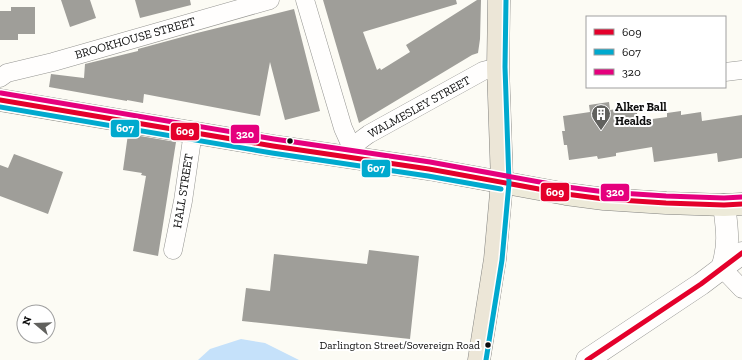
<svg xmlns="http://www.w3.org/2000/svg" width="742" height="360" font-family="'Zilla Slab',serif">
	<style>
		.water { fill: #c5e1fa }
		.building { fill: #9f9e99 }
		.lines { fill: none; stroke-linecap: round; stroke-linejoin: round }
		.minor-casing { stroke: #959592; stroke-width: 19 }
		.tertiary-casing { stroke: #959592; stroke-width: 23 }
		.primary-casing { stroke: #82827f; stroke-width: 23 }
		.trunk-casing { stroke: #82827f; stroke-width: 23 }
		.minor { stroke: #fffefd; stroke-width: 18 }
		.tertiary { stroke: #fffefd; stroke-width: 22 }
		.primary { stroke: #edead9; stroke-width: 22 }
		.trunk { stroke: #ece6d7; stroke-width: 22 }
		.bus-1-casing { stroke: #fff; stroke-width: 8 }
		.bus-2-casing { stroke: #fff; stroke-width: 8 }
		.bus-3-casing { stroke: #fff; stroke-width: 8 }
		.bus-1 { stroke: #e4002b; stroke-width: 5 }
		.bus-2 { stroke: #00a9ce; stroke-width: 5 }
		.bus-3 { stroke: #e5007d; stroke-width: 5 }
		.bus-dot { fill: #0e0e0e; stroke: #fff; stroke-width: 1.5 }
		.labels { text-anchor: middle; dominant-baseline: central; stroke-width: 4; stroke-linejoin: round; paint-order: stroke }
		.bus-label { font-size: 11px; fill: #0e0e0e; stroke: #fff; text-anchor: end }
		.street-label { font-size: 12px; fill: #0e0e0e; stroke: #fff }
		.poi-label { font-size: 12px; font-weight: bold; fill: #0e0e0e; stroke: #fff; text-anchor: start }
		.line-badge { stroke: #fff; stroke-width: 1.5 }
		.badge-label { font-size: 11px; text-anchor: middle; font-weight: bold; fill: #fff }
	</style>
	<rect width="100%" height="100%" fill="#fcfbf4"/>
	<polygon class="water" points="241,339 265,343 299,360 198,360 210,349"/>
	<g class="building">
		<polygon points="61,0 90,0 96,18 70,27"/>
		<polygon points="135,0 190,0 191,5 140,18"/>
		<polygon points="323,0 456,0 457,4 363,32 377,70 380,68 381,70 410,52 406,45 477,0 481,0 480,39 478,53 472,55 359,123"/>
		<polygon points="11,7 35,7 35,34 18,34 18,40 0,40 0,11 11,11"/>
		<polygon points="294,9 320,111 285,120 270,62 260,116 144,94 143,103 127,100 127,101 49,87 51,74 84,78 85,64 138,51 138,49 197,33"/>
		<polygon points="609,102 610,110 636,106 638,121 667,117 667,113 681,111 681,115 701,112 702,121 742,115 742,158 718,162 717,153 654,162 652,147 616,153 616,156 598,159 597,156 569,160 567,145 564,145 562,131 565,131 563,116 590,112 589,105"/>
		<polygon points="128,134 176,142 158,256 133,251 146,176 141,175 142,173 123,170"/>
		<polygon points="14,154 63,172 48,214 0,196 0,165 8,168"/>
		<polygon points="369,250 419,256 410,339 242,321 246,288 270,291 274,254 367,264"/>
	</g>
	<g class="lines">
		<g class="minor-casing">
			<g id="minor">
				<polyline points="305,0 343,128 352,148"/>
				<polyline points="725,72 742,70"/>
				<polyline points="0,78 7,73 53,62 270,0"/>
				<path d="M347,157C352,146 359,141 369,134L483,71L498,67"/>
				<polyline points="173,250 183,201 193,132"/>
				<polyline points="722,268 742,289"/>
			</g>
		</g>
		<g class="tertiary-casing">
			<g id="tertiary">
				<path d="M722,268C730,245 727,228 724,205"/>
				<polyline points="587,360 701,284 742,253"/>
			</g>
		</g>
		<g class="primary-casing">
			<polyline id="primary" points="0,100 273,146 429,169 566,194 604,199 666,203 724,205 742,204"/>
		</g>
		<g class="trunk-casing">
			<polyline id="trunk" points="479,360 495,259 502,182 498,67 499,0"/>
		</g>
		<use href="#minor" class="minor"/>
		<use href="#tertiary" class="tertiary"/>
		<use href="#primary" class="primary"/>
		<use href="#trunk" class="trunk"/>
		<g class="bus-1-casing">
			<g id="bus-1">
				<polyline points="0,100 273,146 429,169 566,194 604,199 666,203 724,205 742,204"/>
				<polyline points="587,360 701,284 742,253"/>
			</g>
		</g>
		<g class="bus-2-casing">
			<g id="bus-2">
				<polyline points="0,107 272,153 428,176 501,189"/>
				<polyline points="486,360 502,260 509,183 505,67 506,0"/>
			</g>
		</g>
		<g class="bus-3-casing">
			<polyline id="bus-3" points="1,93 274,139 430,162 567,187 605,192 666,196 724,198 742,197"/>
		</g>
		<use href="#bus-1" class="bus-1"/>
		<use href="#bus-2" class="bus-2"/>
		<use href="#bus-3" class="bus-3"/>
	</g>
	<defs>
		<g id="building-pin" transform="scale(1)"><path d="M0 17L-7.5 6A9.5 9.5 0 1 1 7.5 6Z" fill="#61615e" stroke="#fff"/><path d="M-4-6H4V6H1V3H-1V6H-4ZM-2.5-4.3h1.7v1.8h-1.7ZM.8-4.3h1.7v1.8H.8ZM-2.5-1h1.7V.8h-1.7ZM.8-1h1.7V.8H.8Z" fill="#fff"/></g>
	</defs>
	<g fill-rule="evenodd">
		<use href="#building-pin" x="601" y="114"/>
	</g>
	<g class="bus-dot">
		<circle cx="290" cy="141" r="3.5"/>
		<circle cx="488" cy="345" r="3.5"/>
	</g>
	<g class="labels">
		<g class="bus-label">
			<text x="480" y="345">Darlington Street/Sovereign Road</text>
		</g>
		<g class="street-label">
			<text transform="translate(135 38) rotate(-16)">BROOKHOUSE STREET</text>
			<text transform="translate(419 107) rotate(-29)">WALMESLEY STREET</text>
			<text transform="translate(183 191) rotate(-81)">HALL STREET</text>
		</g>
		<g class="poi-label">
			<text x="615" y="107">Alker Ball<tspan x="615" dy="14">Healds</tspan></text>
		</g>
	</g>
	<g class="line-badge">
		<rect x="110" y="119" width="30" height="19" rx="4" fill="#00a9ce"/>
		<rect x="170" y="122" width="30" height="19" rx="4" fill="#e4002b"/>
		<rect x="230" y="124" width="30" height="20" rx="4" fill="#e5007d"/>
		<rect x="361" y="159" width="30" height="19" rx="4" fill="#00a9ce"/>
		<rect x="540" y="182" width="30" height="20" rx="4" fill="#e4002b"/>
		<rect x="600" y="183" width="30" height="19" rx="4" fill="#e5007d"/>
	</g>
	<g class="badge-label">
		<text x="125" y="132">607</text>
		<text x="185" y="135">609</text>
		<text x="245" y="138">320</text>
		<text x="376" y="172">607</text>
		<text x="555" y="196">609</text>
		<text x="615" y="196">320</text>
	</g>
	<rect x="586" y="16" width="140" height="72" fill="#ffffff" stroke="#9f9f9f"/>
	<rect x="594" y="29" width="20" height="6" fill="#e4002b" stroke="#9f9f9f"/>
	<text x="622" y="36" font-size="12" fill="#0e0e0e">609</text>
	<rect x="594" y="49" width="20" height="6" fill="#00a9ce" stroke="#9f9f9f"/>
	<text x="622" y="56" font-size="12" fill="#0e0e0e">607</text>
	<rect x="594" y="69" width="20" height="6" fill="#e5007d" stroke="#9f9f9f"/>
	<text x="622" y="76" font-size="12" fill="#0e0e0e">320</text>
	<g transform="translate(36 324) rotate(289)"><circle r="19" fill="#ffffff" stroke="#9f9f9f"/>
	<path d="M0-3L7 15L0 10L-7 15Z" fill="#61615e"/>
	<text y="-6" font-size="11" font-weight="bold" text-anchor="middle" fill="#0e0e0e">N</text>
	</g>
</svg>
